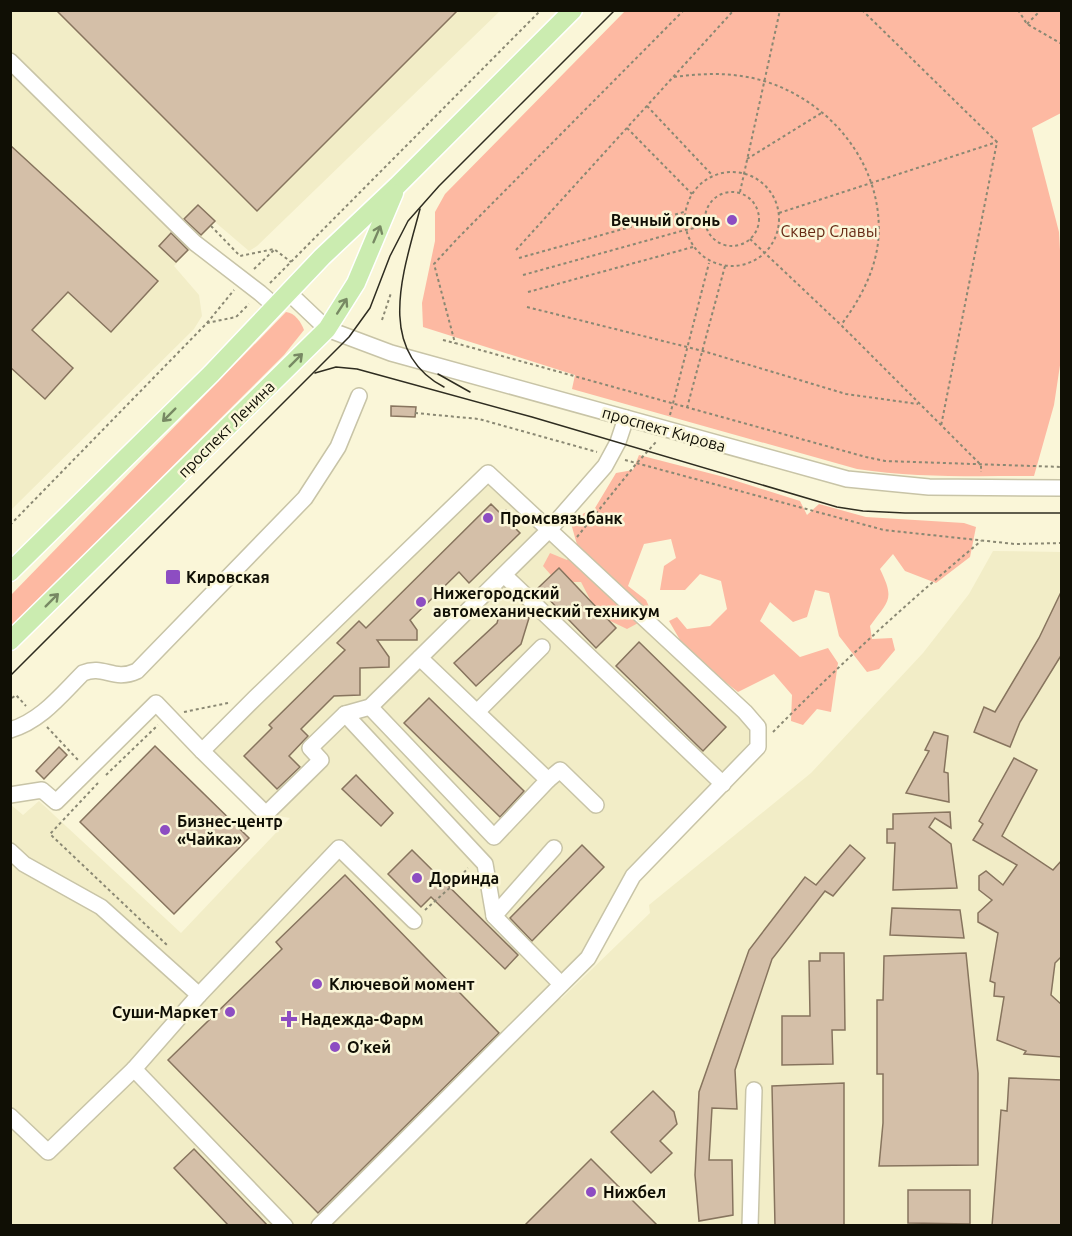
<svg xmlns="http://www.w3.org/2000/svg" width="1072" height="1236" font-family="Ubuntu,sans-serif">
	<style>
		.built { fill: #f2edc7 }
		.green { fill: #fdb9a2 }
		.building { fill: #d4bfa8; stroke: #87745e; stroke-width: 1.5 }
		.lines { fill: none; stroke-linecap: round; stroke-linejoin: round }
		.minor-casing { stroke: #c8c4a7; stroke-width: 18 }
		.major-casing { stroke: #fff; stroke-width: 21 }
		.path { stroke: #8a8873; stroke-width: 2; stroke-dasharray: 3 3; stroke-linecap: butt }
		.minor { stroke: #fff; stroke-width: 15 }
		.major { stroke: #cbecb0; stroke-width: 18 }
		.tram { stroke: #2e2c20; stroke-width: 1.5 }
		.oneway { stroke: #778963 }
		.poi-dot { fill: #8d4dc2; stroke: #faf6d8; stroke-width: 2 }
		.labels { text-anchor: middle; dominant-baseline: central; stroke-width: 5; stroke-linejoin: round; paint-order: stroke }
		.poi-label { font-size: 16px; font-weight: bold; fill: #100f05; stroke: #faf6d8; text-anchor: start }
		.park-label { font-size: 16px; fill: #662914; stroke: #faf6d8 }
		.street-label { font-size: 16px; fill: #100f05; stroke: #faf6d8 }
	</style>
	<rect width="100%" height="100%" fill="#faf6d8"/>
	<g class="built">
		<polygon points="11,11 500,11 257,246 249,251 215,222 174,266 199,295 202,316 194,329 11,510"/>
		<polygon points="488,473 745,712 758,747 633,876 588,958 554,992 561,999 650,913 649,905 811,773 923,653 969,594 993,551 1061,552 1061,1225 11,1225 10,804 23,815 39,801 181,933 290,818 266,814 202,751"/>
	</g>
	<g class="green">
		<path d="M625,11H1061V113L1032,128L1059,232L1062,287V352L1054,405L1034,476C975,476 915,478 857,469L572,389L575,375L423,327L422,303L435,241V212L445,194Z"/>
		<path d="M286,312C295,313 301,322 304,330L284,355L11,627V595Z"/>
		<path d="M639,455L724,477L800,501L807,515L819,504L866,517L964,523L976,527L970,557L936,583L905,571L893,554L880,569C895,600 889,600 870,626L872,639L892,638L895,650L879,669L867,672L839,636L829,593L815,590L807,617L793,622L770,602L760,621L800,657L828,648L838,663L831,712L817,709L803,725L791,721L792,695L774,674L738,692L687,652L669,621L677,617L687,629L710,626L727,609L721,581L700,574L685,590H660L664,566L676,558L671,539L644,544L628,586L646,600L653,615L627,629L598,615L581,582H557L543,566L550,553L567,560L578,548L570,520L595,508L616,473L633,470Z"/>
	</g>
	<g class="building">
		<polygon points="56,10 458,10 257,211"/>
		<polygon points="10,145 158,281 111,332 68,292 32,330 73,368 45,399 10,367"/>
		<polygon points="198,205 215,221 201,235 184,219"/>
		<polygon points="171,233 188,250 176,262 159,246"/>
		<polygon points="391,406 416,407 415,417 391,416"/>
		<polygon points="491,504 501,514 506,510 517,521 513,526 520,533 469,583 459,572 410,620 417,630 417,640 377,640 389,657 389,667 360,668 360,695 334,696 301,729 308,736 289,756 300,767 277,789 244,756 272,728 269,725 345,650 337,643 359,621 366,628"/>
		<polygon points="559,568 616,628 596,648 538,588"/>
		<polygon points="1062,590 1062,654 1020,722 1010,747 974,732 984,707 995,712 1039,638"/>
		<polygon points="501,609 529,618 521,644 476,686 454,663 497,623"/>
		<polygon points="639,642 726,727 703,751 616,666"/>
		<polygon points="429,698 524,791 500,817 404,723"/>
		<polygon points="934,732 948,736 944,772 948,773 949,802 906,793 929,751 925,750"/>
		<polygon points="155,746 249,838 174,914 80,822"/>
		<polygon points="59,747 67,755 44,779 36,771"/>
		<polygon points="1014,758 1037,770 1002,836 1053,870 1062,860 1062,956 1055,963 1051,995 1062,1005 1062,1057 1024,1054 1026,1051 997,1040 1004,997 994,996 995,983 990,981 998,933 978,922 978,913 992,900 979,890 979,876 986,871 1003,885 1017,865 973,840 983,824 979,821"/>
		<polygon points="356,775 393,813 381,826 342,789"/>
		<polygon points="950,812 951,828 935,818 929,827 951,844 957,888 893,890 895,843 887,843 887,829 893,829 893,814"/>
		<polygon points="582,845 604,867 532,941 510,918"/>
		<polygon points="850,845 865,858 833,896 825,891 772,959 735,1070 737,1109 712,1108 709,1160 732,1160 733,1215 699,1221 695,1175 699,1092 749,950 805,877 816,885"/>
		<polygon points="412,850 518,955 505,969 431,897 421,907 388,874"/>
		<polygon points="345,875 499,1033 318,1213 168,1060 282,949 276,942"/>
		<polygon points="892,908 960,910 964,938 890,935"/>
		<polygon points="820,953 844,953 845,1030 832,1030 833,1064 782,1065 782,1016 810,1016 809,961 820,961"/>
		<polygon points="966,953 978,1073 978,1165 879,1166 883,1123 883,1074 877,1074 877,1000 883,1000 884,956"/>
		<polygon points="1009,1078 1062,1080 1062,1226 992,1226 1001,1110 1007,1111"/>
		<polygon points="844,1083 844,1226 775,1226 772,1086"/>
		<polygon points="653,1091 674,1112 677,1124 660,1141 672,1153 651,1173 611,1132"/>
		<polygon points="194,1149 268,1226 229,1226 174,1168"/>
		<polygon points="591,1159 658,1226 524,1226"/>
		<polygon points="908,1190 970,1190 970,1224 908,1223"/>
	</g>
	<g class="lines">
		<g class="minor-casing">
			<g id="minor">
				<polyline points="10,61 195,243 260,293 276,307"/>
				<polyline points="289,293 327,329 391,353 847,479 929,487 1062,488"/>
				<polyline points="504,575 723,784"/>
				<polyline points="370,707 494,837 548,780 420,658"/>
				<polyline points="477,712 542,647"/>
				<polyline points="345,714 485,864 494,916 561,984"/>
				<path d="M10,730C41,721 61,695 83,673C104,664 113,682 137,671L305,498L338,447L359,396"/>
				<polyline points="548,780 560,770 596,805"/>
				<polyline points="10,795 42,790 56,802 156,703 202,751"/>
				<polyline points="10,851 24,864 101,907 199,995 134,1069"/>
				<polyline points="494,916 554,848"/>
				<polyline points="199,995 339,848 414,921"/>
				<polyline points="10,1116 48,1152 134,1069 285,1226"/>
				<polyline points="319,1226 588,958 633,876 758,747 758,727 745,712 488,473 255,698 202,751 266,814 321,760 310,748 345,714 370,707 549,530 605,466 618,442 626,418"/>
				<polyline points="750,1226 754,1090"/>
			</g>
		</g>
		<g class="major-casing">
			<g id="major">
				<polyline points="10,572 211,374 322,257 397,186 573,10"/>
				<polyline points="10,641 327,329 356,283 394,193"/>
			</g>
		</g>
		<g class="path">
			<polyline points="684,10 458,238 434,264 455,343 866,457 885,461 1062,467"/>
			<polyline points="862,10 997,142 941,426"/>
			<polyline points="1018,10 1027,24 1062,44"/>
			<polyline points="1027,24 1041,10"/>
			<path d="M674,77C704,73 734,72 764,81C833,102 886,169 878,243C874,274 859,301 841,325"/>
			<polyline points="647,106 713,176"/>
			<polyline points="627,128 692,194"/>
			<polyline points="747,159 823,112"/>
			<circle cx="732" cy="219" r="47"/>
			<circle cx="732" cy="219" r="27"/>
			<polyline points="740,192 780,10"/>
			<polyline points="779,213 997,142"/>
			<polyline points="211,226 240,256 274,249 291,262"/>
			<polyline points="750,239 841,325 981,465 981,472"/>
			<polyline points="516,250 734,10"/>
			<polyline points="519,258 684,212"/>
			<polyline points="254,269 274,250"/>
			<polyline points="523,275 685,230 719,223"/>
			<polyline points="270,283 541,10"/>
			<polyline points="528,292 693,247"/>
			<polyline points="527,307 703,351 846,394 918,404"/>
			<polyline points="382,320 391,293"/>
			<polyline points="207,323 234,290"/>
			<polyline points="443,340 455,343"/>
			<polyline points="687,408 725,266"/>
			<polyline points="415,413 479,419 597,452"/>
			<polyline points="670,415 709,263"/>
			<polyline points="625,460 884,530 1015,544 1062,543"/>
			<polyline points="10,525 207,323 236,317 249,304"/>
			<polyline points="577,537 636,464 656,442"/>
			<polyline points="12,698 16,695 26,706"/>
			<polyline points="184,712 228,703"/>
			<polyline points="47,727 78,760"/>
			<path d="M773,732C839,665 908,602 981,541"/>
			<polyline points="106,775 158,725"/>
			<polyline points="98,783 50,834 167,945"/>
			<polyline points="425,910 453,885 468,868"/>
		</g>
		<use href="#minor" class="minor"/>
		<use href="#major" class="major"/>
		<g class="tram">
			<path d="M420,209C404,270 374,350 444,387"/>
			<polyline points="315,373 336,367 357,369 532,417 837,507 863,511 905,513 1062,513"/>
			<polyline points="438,374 470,392"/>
			<polyline points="10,676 349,337 370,308 390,256 408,221 439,186 615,10"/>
		</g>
	</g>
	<defs><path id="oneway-shaft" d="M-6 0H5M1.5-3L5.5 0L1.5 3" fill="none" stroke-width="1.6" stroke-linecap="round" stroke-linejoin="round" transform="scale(1.5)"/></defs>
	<g class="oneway">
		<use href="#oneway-shaft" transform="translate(377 234) rotate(-67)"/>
		<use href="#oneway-shaft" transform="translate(342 306) rotate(-57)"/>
		<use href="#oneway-shaft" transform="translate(296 360) rotate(-45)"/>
		<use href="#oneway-shaft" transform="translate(169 415) rotate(135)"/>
		<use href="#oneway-shaft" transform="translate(52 600) rotate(-45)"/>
	</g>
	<g class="poi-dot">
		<circle cx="732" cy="220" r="6"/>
		<circle cx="488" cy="518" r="6"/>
		<rect x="165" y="569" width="16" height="16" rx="3"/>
		<circle cx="421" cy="602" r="6"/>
		<circle cx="165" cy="830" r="6"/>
		<circle cx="417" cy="878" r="6"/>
		<circle cx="317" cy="984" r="6"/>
		<circle cx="230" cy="1012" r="6"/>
		<path d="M286 1010h6v6h6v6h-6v6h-6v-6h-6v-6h6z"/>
		<circle cx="335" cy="1047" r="6"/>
		<circle cx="591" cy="1192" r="6"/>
	</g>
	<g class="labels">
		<g class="poi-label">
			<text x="720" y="220" text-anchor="end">Вечный огонь</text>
			<text x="500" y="518">Промсвязьбанк</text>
			<text x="186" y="577">Кировская</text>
			<text x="433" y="593">Нижегородский<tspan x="433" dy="18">автомеханический техникум</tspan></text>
			<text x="177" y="821">Бизнес-центр<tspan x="177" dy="18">«Чайка»</tspan></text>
			<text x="429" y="878">Доринда</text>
			<text x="329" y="984">Ключевой момент</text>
			<text x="218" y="1012" text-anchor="end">Суши-Маркет</text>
			<text x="301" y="1019">Надежда-Фарм</text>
			<text x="347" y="1047">О’кей</text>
			<text x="603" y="1192">Нижбел</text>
		</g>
		<g class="park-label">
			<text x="829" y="231">Сквер Славы</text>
		</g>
		<g class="street-label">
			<text transform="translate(226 429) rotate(-45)">проспект Ленина</text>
			<text transform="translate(664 429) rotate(16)">проспект Кирова</text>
		</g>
	</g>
	<rect width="1072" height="1236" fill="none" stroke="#100f05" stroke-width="24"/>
</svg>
